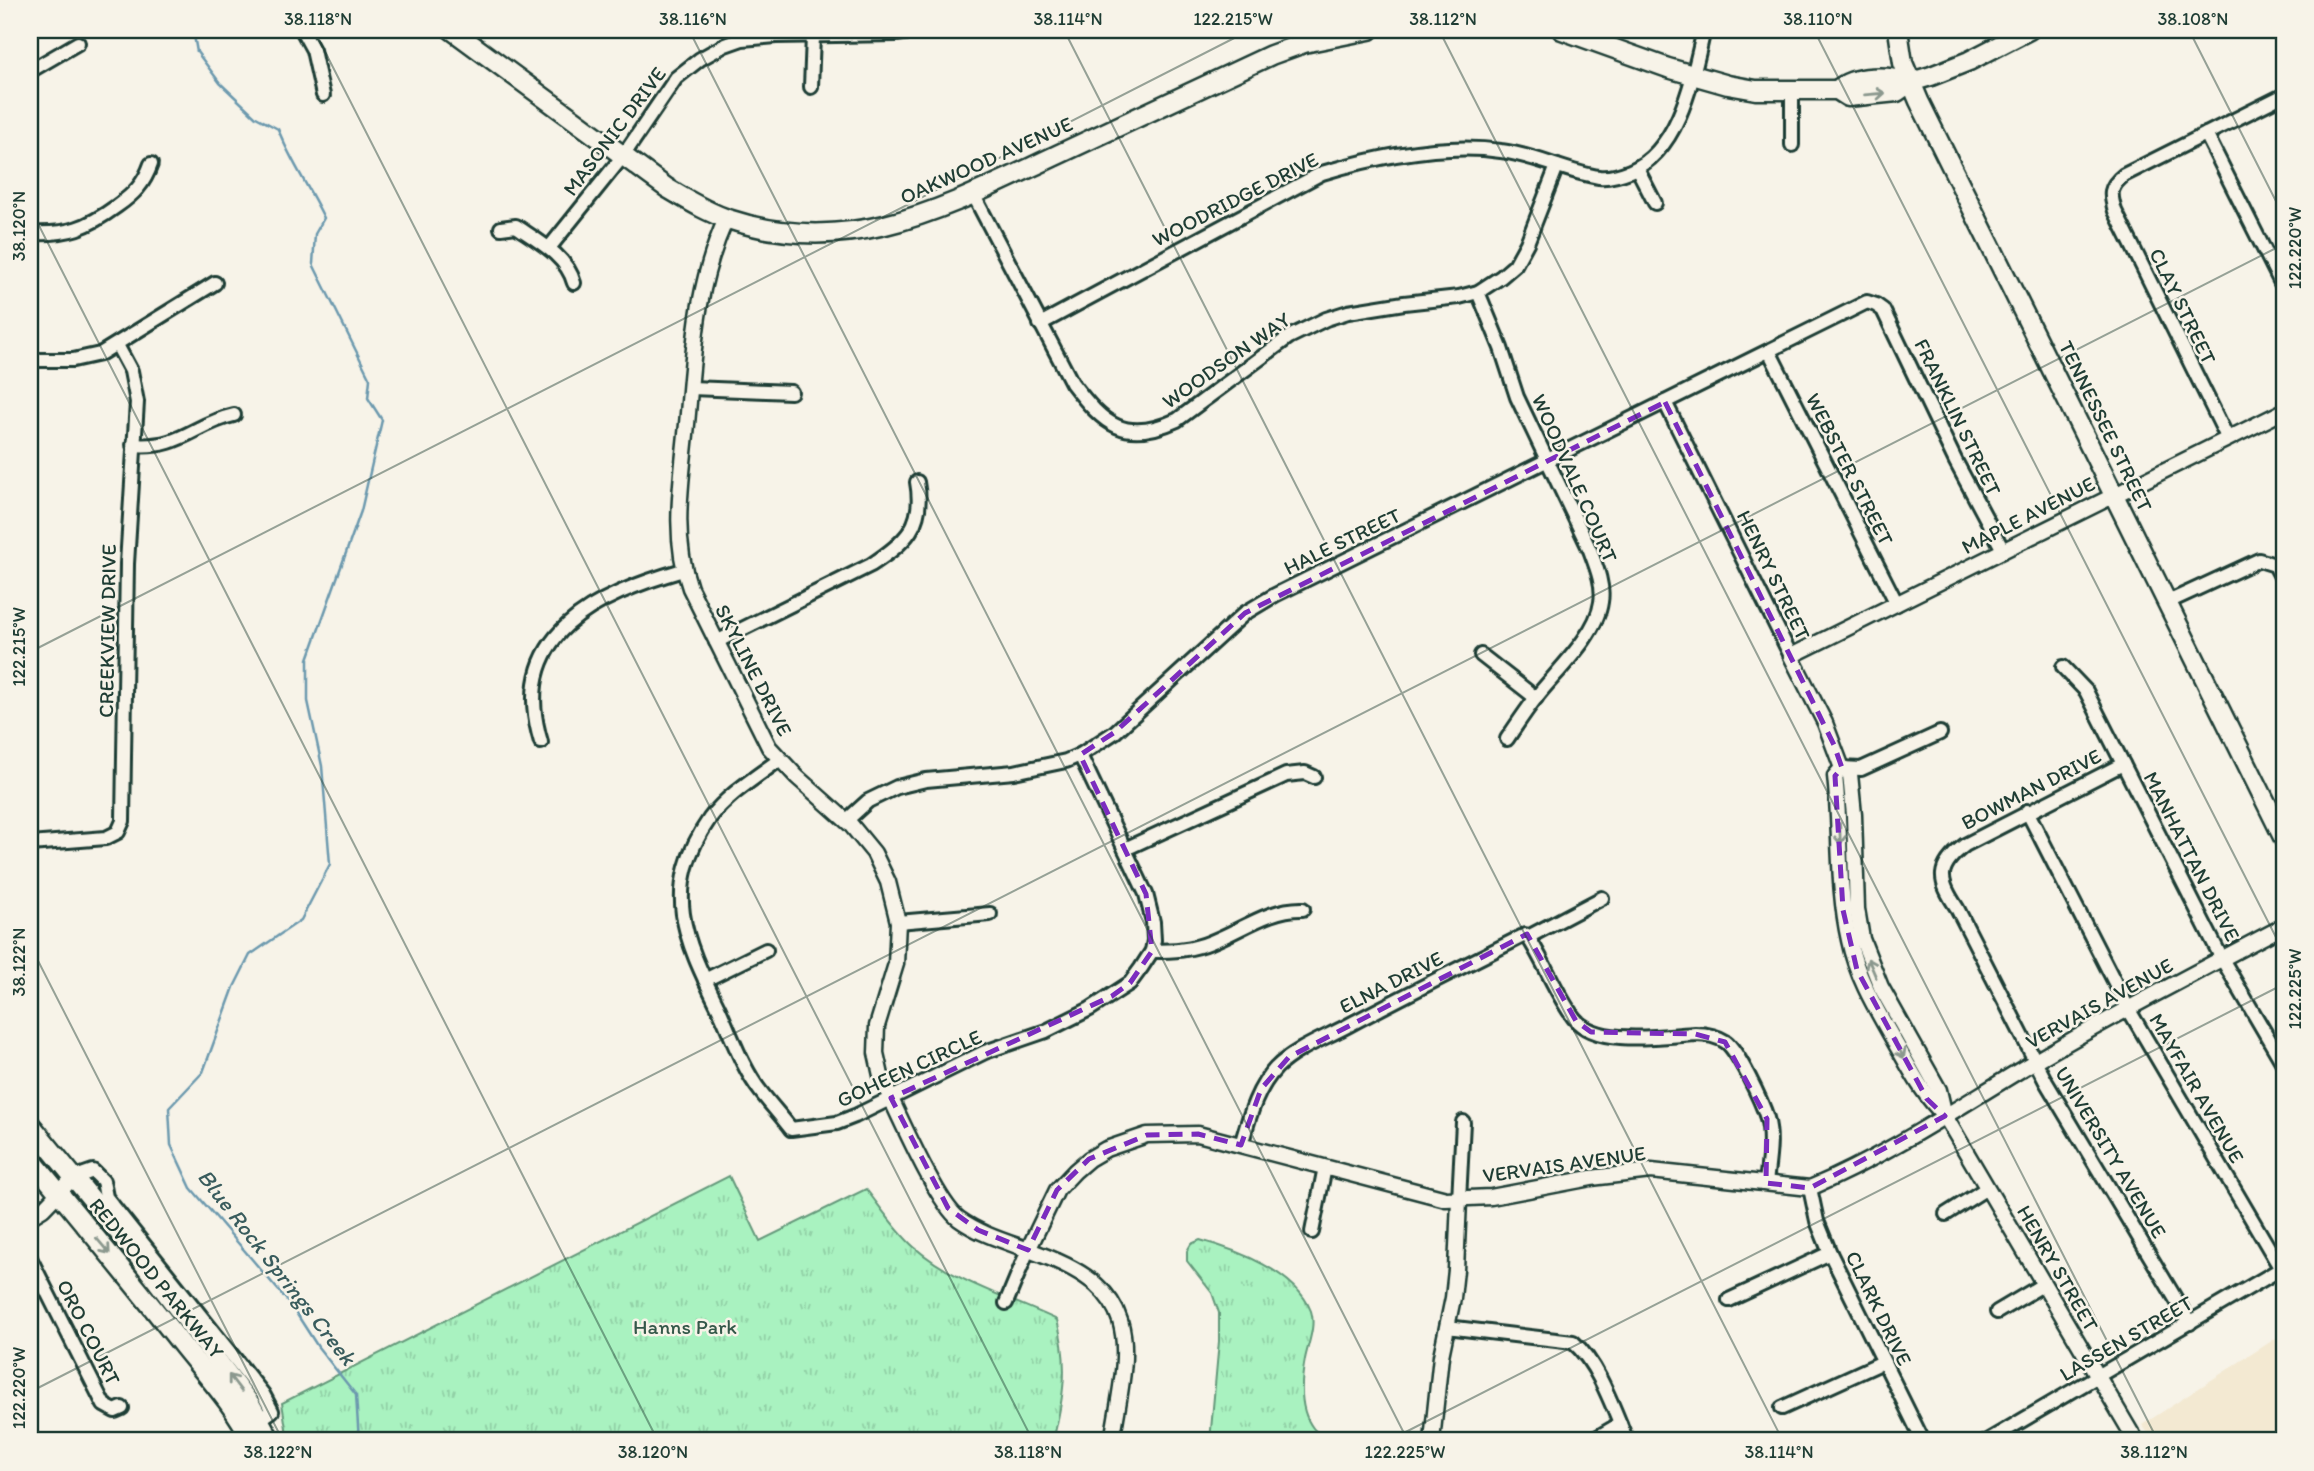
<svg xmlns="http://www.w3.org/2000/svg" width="2314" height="1471" font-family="Itim,sans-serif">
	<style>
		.built { fill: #f3e9d2 }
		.grass { fill: url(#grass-tufts); stroke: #64987a; stroke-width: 2 }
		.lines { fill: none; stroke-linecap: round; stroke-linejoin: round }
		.stream { stroke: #6c99ae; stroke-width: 2.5 }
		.minor-casing { stroke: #1f3d34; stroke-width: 18 }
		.tertiary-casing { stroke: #1f3d34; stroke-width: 19 }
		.secondary-casing { stroke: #1f3d34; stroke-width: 23 }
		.minor { stroke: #f7f3e8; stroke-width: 12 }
		.tertiary { stroke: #f7f3e8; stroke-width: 14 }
		.secondary { stroke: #f7f3e8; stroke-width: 18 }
		.oneway { stroke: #8b988e }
		.marked { fill: none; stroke: #7b2cbf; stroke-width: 5; stroke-dasharray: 14 9; stroke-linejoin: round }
		.ticks { fill: none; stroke: #1f3d34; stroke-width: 2; stroke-opacity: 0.45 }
		.labels { text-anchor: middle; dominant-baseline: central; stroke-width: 5; stroke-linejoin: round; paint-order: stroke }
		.street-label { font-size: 21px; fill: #1f3d34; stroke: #f7f3e8 }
		.park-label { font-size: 21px; fill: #345849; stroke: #f7f3e8 }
		.water-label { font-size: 23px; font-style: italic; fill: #395c5d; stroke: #f7f3e8 }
		.neatline { fill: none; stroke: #1f3d34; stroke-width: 2.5 }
		.ticks-label { font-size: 18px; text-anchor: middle; fill: #1f3d34 }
	</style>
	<defs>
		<pattern id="grass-tufts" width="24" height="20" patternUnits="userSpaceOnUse" patternTransform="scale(1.75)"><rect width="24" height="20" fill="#a9f2c0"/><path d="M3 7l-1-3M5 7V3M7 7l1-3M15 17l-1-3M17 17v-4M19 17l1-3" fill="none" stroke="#91d0a6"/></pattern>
	</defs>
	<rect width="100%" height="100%" fill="#f7f3e8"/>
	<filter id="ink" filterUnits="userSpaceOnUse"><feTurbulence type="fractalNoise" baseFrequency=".0143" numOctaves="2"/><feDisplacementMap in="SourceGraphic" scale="14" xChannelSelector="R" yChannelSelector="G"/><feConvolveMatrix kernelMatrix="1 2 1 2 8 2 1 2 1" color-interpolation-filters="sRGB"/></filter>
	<g filter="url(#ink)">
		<polygon class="built" points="2284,1333 2284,1441 2154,1441 2142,1425"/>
		<g class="grass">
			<path d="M729,1176L760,1241L866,1189C881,1208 896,1231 914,1247C955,1283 1009,1297 1057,1320C1069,1365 1064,1396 1053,1441H288L282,1403Z"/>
			<path d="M1200,1240C1237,1250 1296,1272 1311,1311C1316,1326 1308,1344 1305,1359C1301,1380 1299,1410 1313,1428C1317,1433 1325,1436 1330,1441H1210L1219,1341V1313L1212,1293L1187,1261V1251L1191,1244Z"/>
		</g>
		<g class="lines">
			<path class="stream" d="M193,30L197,52L220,83L256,117L278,129C290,160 309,187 324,218L315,234L313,264L370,379L368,398L382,420L361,511L308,659V701L322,766L330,864L301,920L250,955L234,987L203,1072L169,1108L171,1145L191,1188L291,1305L318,1347L356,1395L359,1441"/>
			<g class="minor-casing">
				<g id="minor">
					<polyline points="302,30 313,50 323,95"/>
					<polyline points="30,71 78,43"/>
					<polyline points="811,87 813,36"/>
					<polyline points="1792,90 1792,145"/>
					<polyline points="2206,134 2284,289"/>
					<polyline points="1637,168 1655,203"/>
					<path d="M973,194L1072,383C1104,425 1125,444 1177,420L1289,337L1326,319L1348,312L1404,303L1459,297L1478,292L1501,277L1515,265L1527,243L1557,166"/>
					<path d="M501,228L516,226C538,241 567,256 574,283"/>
					<path d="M30,233C68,235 87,228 117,206C134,194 144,184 151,164"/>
					<polyline points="549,248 623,156 676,78 700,59 725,45 742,39 776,36 896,34 927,30"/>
					<path d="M1478,292L1501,348L1517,397L1590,550C1596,566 1604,585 1601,602C1597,634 1558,670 1538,695C1527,709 1517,724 1507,739"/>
					<path d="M1040,324L1322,173C1376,157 1445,143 1501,151C1535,155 1566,172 1599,177C1610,178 1620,175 1630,171C1680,151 1693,76 1704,30"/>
					<polyline points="1769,351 1897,604"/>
					<polyline points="30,360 73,360 100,354 215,283"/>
					<polyline points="691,388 791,392"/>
					<polyline points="1665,402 1791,656"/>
					<path d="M2228,439L2115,211C2110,194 2109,187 2124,175L2284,95"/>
					<path d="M133,445C182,449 193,424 234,415"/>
					<polyline points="2168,602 2259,560 2275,565 2284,582"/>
					<path d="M716,642L871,565C906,542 925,525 917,482"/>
					<polyline points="1481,655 1536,698"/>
					<polyline points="2063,667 2086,691 2222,959 2284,1065"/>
					<path d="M541,742C508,634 597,595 683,570"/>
					<path d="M779,760C756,777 727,795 710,818C661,889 684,938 718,1007C731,1034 742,1068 761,1092C771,1105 782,1117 791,1129L837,1123L855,1116L985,1052L1046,1031L1090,1009L1130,983L1141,968L1152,951L1154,940L1153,922L1146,894L1080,755"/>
					<path d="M2123,764L1965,845C1936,867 1938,880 1957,908L2046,1082L2190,1323"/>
					<polyline points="1842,768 1861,769 1940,733"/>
					<polyline points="2027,811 2129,1010 2281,1269"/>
					<polyline points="847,820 868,801 897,787 926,780 1014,772 1066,761 1080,755 1115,732 1245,613 1275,595 1867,302 1876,305 1883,310 1956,462 2003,550"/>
					<polyline points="30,844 106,838 118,832 123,821 127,564 137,402 131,371 117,345"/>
					<polyline points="1125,849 1286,775 1305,773 1314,777"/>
					<polyline points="898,922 990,914"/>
					<path d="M1528,937C1545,963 1556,994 1574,1018C1596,1047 1662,1036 1695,1034C1705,1034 1717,1036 1726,1042C1738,1051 1762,1102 1767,1118C1773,1138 1768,1163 1766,1183"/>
					<path d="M1152,951C1173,951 1192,950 1211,942C1242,930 1270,908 1303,909"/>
					<polyline points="705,980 766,950"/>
					<path d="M1241,1145C1249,1118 1256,1089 1276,1068C1295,1049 1325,1038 1349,1025C1407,994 1466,965 1525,935L1528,937L1602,898"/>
					<polyline points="73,1178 93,1171 103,1181 106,1197 263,1394 272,1411 255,1423"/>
					<polyline points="1810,1188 1817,1221 1830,1253 1923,1441"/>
					<polyline points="1459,1200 1463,1122"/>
					<polyline points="1946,1214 1987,1188"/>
					<polyline points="1312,1232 1325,1167"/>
					<polyline points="30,1258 104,1405 115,1411 122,1408"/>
					<polyline points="1729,1300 1830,1253"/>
					<polyline points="1006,1303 1028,1250"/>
					<polyline points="1997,1312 2044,1284"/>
					<path d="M1447,1327L1573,1342C1598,1363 1614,1410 1627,1441"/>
					<polyline points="1782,1408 1883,1362"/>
					<polyline points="1591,1441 1620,1424"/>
					<polyline points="1987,1441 2284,1267"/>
				</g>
			</g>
			<g class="tertiary-casing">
				<g id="tertiary">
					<path d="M726,219C695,287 694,351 687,424C682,479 671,535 690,588L769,747L797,777L851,825L874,853L888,882L898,922L896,964L877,1026L876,1053L882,1080C897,1110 936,1202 959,1219C984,1237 1015,1244 1042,1255C1147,1294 1127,1350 1112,1441"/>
					<path d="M1842,768L1835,776C1841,829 1837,888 1849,940C1857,979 1878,1012 1897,1046C1912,1072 1923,1095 1945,1116L2136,1441"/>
					<polyline points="1945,1116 1939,1090 1881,987 1862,939 1857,909 1854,815 1850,774 1842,768 1825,723 1791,656 2284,411"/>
					<polyline points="30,1217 43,1209 73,1178"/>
					<path d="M1028,1250L1057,1190L1075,1171L1089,1159L1106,1149L1147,1135L1198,1134L1446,1199L1491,1197L1591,1178L1651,1171L1810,1188C1888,1155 1960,1106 2032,1063C2114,1015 2200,970 2284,926"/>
					<polyline points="1432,1441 1441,1356 1453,1298 1456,1270 1459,1200"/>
				</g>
			</g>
			<g class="secondary-casing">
				<g id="secondary">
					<path d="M452,30L667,188C686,199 706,212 728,219C851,260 946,207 1055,156C1127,122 1199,88 1271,55L1304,43L1369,30"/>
					<polyline points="1562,30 1668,68 1728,85 1756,90 1837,90 1848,97 1897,92 1911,82 1931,76 1969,61 2029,30"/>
					<polyline points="1898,30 1903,63 1919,101 2284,839"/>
					<path d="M1837,90C1855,74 1889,76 1911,82"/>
					<polyline points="30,1124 135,1252 251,1405 271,1441"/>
					<path d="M30,1158C81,1220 133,1282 183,1346C207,1376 235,1406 252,1441"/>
				</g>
			</g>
			<use href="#minor" class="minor"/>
			<use href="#tertiary" class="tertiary"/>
			<use href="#secondary" class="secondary"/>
		</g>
		<defs><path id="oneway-shaft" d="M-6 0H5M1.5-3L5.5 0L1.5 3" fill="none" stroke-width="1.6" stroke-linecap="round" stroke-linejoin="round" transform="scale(1.75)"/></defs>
		<g class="oneway">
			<use href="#oneway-shaft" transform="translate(1875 94) rotate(-5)"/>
			<use href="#oneway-shaft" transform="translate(1840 834) rotate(88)"/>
			<use href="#oneway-shaft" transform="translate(1872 968) rotate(-113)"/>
			<use href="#oneway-shaft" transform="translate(1899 1049) rotate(61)"/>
			<use href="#oneway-shaft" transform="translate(103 1246) rotate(50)"/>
			<use href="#oneway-shaft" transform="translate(235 1383) rotate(-127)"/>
		</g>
	</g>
	<path class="marked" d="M1665,402L1834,745L1842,768L1835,776L1843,910L1857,970L1927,1099L1945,1116L1810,1188L1766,1183L1767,1119L1725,1042L1695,1034L1591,1032L1576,1021L1527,934L1289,1057L1261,1089L1241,1145L1198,1134L1147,1135L1089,1159L1057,1190L1028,1250L978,1230L948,1208L891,1098L1112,996L1130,983L1152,951L1146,894L1080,755L1115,732L1245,613Z"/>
	<path class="ticks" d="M314,30L1033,1441M689,30L1408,1441M1064,30L1783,1441M1439,30L2158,1441M1814,30L2284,953M2189,30L2284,217M30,208L658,1441M30,652L1250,30M30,945L283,1441M30,1392L2284,244M1388,1441L2284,984"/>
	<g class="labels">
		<g class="street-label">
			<text transform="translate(614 131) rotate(-53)">MASONIC DRIVE</text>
			<text transform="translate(986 160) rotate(-24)">OAKWOOD AVENUE</text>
			<text transform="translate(1235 199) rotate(-27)">WOODRIDGE DRIVE</text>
			<text transform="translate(2183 306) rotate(64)">CLAY STREET</text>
			<text transform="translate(1226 360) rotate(-35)">WOODSON WAY</text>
			<text transform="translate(1958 417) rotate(64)">FRANKLIN STREET</text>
			<text transform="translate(2106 426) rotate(64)">TENNESSEE STREET</text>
			<text transform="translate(1850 469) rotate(63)">WEBSTER STREET</text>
			<text transform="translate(1575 478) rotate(66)">WOODVALE COURT</text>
			<text transform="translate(2028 515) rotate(-27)">MAPLE AVENUE</text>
			<text transform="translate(1342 541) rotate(-26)">HALE STREET</text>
			<text transform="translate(1774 575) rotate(64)">HENRY STREET</text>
			<text transform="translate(107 631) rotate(-89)">CREEKVIEW DRIVE</text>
			<text transform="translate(754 670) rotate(63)">SKYLINE DRIVE</text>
			<text transform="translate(2031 789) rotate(-27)">BOWMAN DRIVE</text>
			<text transform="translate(2192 856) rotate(63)">MANHATTAN DRIVE</text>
			<text transform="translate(1391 982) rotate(-27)">ELNA DRIVE</text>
			<text transform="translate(2099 1003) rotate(-29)">VERVAIS AVENUE</text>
			<text transform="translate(909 1068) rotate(-25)">GOHEEN CIRCLE</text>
			<text transform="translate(2197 1088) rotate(60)">MAYFAIR AVENUE</text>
			<text transform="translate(2111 1152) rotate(59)">UNIVERSITY AVENUE</text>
			<text transform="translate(1564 1164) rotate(-8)">VERVAIS AVENUE</text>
			<text transform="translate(2058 1268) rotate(60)">HENRY STREET</text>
			<text transform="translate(157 1278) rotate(51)">REDWOOD PARKWAY</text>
			<text transform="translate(1879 1308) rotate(64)">CLARK DRIVE</text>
			<text transform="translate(89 1332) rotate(63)">ORO COURT</text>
			<text transform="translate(2126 1338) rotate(-30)">LASSEN STREET</text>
		</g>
		<g class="park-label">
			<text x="685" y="1326">Hanns Park</text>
		</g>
		<g class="water-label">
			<text transform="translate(277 1267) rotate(52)">Blue Rock Springs Creek</text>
		</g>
	</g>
	<rect width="2314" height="1471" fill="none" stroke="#f7f3e8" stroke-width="77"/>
	<rect x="38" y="38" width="2238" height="1394" class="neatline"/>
	<g class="ticks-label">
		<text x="318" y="25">38.118°N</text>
		<text x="693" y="25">38.116°N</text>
		<text x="1068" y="25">38.114°N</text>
		<text x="1233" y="25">122.215°W</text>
		<text x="1443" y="25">38.112°N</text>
		<text x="1818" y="25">38.110°N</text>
		<text x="2193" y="25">38.108°N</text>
		<text transform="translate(19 226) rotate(-90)" y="6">38.120°N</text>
		<text transform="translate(2295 248) rotate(-90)" y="6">122.220°W</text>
		<text transform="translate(19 647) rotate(-90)" y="6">122.215°W</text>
		<text transform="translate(19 962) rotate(-90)" y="6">38.122°N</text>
		<text transform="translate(2295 989) rotate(-90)" y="6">122.225°W</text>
		<text transform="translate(19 1388) rotate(-90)" y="6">122.220°W</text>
		<text x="278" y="1458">38.122°N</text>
		<text x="653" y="1458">38.120°N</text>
		<text x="1028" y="1458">38.118°N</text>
		<text x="1405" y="1458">122.225°W</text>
		<text x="1779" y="1458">38.114°N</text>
		<text x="2154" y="1458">38.112°N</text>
	</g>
</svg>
